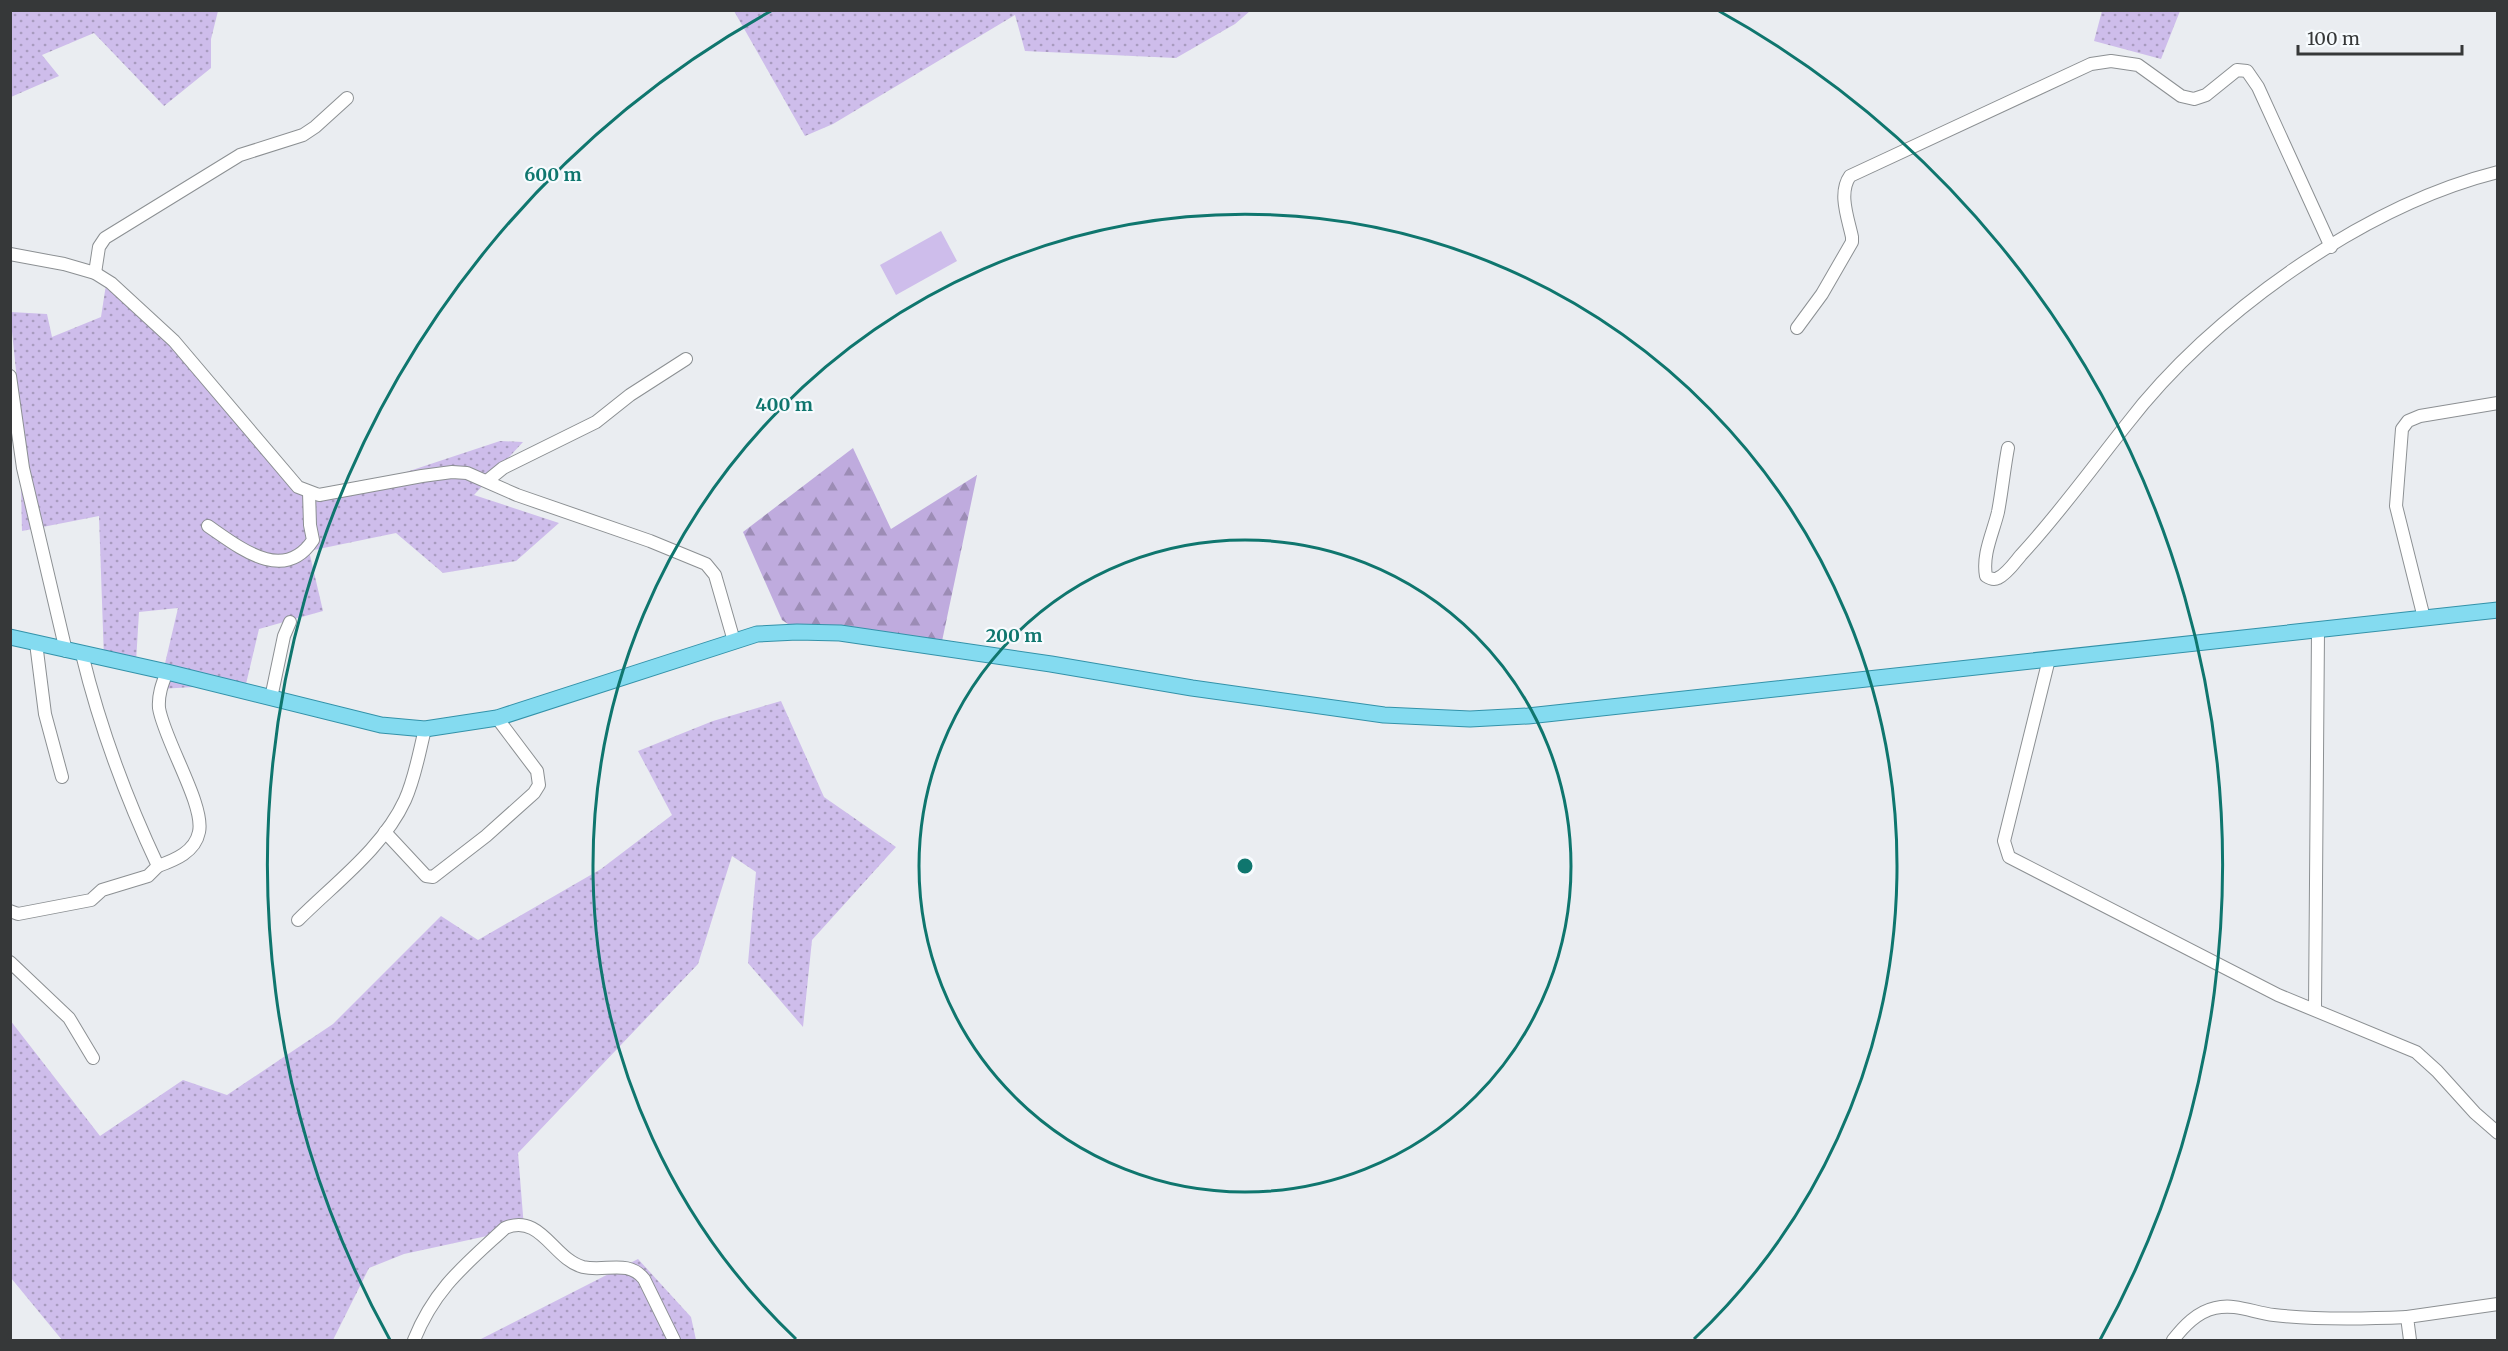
<svg xmlns="http://www.w3.org/2000/svg" width="2508" height="1351" font-family="Merriweather,serif">
	<style>
		.grass { fill: url(#grass-dots) }
		.forest { fill: url(#forest-firs) }
		.park { fill: #cebdeb }
		.lines { fill: none; stroke-linecap: round; stroke-linejoin: round }
		.minor-casing { stroke: #8c9093; stroke-width: 14 }
		.major-casing { stroke: #3392a9; stroke-width: 17 }
		.minor { stroke: #fff; stroke-width: 12 }
		.major { stroke: #84dbf0; stroke-width: 15 }
		.ring { fill: none; stroke: #0f766e; stroke-width: 3 }
		.centre { fill: #0f766e; stroke: #f7fbfe; stroke-width: 3 }
		.ring-label { font-size: 18px; text-anchor: middle; font-weight: bold; fill: #0f766e; stroke: #f7fbfe; stroke-width: 4.5; stroke-linejoin: round; paint-order: stroke }
	</style>
	<defs>
		<pattern id="grass-dots" width="8" height="8" patternUnits="userSpaceOnUse" patternTransform="scale(1.5)"><rect width="8" height="8" fill="#cebdeb"/><path d="M2 2h.1M6 6h.1" fill="none" stroke="#a89bbf" stroke-width="1.8" stroke-linecap="round"/></pattern>
		<pattern id="forest-firs" width="22" height="20" patternUnits="userSpaceOnUse" patternTransform="scale(1.5)"><rect width="22" height="20" fill="#bfabde"/><path d="M5 1l3.5 6h-7zM16 11l3.5 6h-7z" fill="#9c8cb5"/></pattern>
	</defs>
	<rect width="100%" height="100%" fill="#eaedf1"/>
	<g class="grass">
		<polygon points="11,10 218,11 211,39 211,68 164,106 94,33 42,55 59,76 11,97"/>
		<polygon points="734,11 1250,11 1235,24 1176,58 1025,51 1015,15 833,124 805,136"/>
		<polygon points="2102,11 2102,10 2180,11 2161,59 2094,41"/>
		<polygon points="107,278 272,453 312,491 352,490 500,441 523,442 474,495 559,523 516,561 443,573 396,533 309,551 323,611 259,629 246,684 159,689 178,608 139,612 136,662 104,659 99,516 22,531 19,400 10,312 47,314 52,337 101,317"/>
		<polygon points="781,701 824,797 896,847 812,940 803,1027 748,963 756,872 732,856 698,964 518,1153 524,1228 404,1254 369,1268 333,1340 62,1340 11,1278 10,1020 100,1136 183,1080 227,1095 333,1024 441,916 478,940 601,869 672,815 638,751 713,721"/>
		<polygon points="638,1259 691,1317 696,1340 479,1340"/>
	</g>
	<polygon class="forest" points="853,448 891,529 977,475 941,646 794,628 782,620 743,532"/>
	<polygon class="park" points="941,231 957,261 896,295 880,265"/>
	<g class="lines">
		<g class="minor-casing">
			<g id="minor">
				<polyline points="10,254 64,264 95,273 111,283 174,341 298,487 319,495 422,476 452,472 467,473 517,495 650,541 706,564 715,575 734,641"/>
				<polyline points="95,273 99,247 105,238 240,155 303,135 315,127 347,98"/>
				<path d="M1797,328L1822,294L1852,242V237C1848,218 1838,193 1850,176L2091,64L2111,61L2138,65L2181,96L2194,99L2206,95L2237,70L2247,71L2258,87L2331,247"/>
				<polyline points="10,376 23,468 66,651"/>
				<path d="M2008,448C2004,469 2002,491 1998,512C1993,533 1982,554 1986,576C1989,578 1994,580 1998,578C2007,574 2015,562 2021,555C2059,514 2092,468 2127,424C2211,314 2363,206 2498,172"/>
				<polyline points="487,481 503,468 596,422 630,395 686,359"/>
				<path d="M208,526C240,548 284,584 313,540L310,525L309,492"/>
				<polyline points="2424,618 2396,506 2402,429 2408,421 2420,416 2498,403"/>
				<polyline points="36,643 45,714 62,777"/>
				<polyline points="2049,659 2004,841 2009,857 2278,995 2416,1052 2437,1071 2475,1113 2498,1133"/>
				<polyline points="271,698 284,636 290,622"/>
				<polyline points="385,832 426,876 433,877 486,836 534,793 539,785 537,771 497,718"/>
				<path d="M158,866C175,860 195,852 199,832C205,805 164,740 159,708C158,695 162,684 167,672"/>
				<path d="M10,911L18,914L91,900L102,890L148,876L158,866C126,798 100,728 82,654"/>
				<path d="M298,920C335,883 383,848 405,800C415,778 419,753 425,729"/>
				<polyline points="10,962 69,1018 93,1058"/>
				<polyline points="2315,1009 2318,631"/>
				<path d="M414,1340C435,1288 465,1265 505,1228C541,1213 553,1259 583,1267C606,1272 628,1259 644,1279L674,1340"/>
				<path d="M2173,1340C2184,1326 2197,1312 2215,1308C2236,1303 2254,1313 2274,1315C2318,1320 2363,1319 2407,1317"/>
				<polyline points="2410,1340 2407,1317 2498,1304"/>
			</g>
		</g>
		<g class="major-casing">
			<polyline id="major" points="10,637 167,672 381,725 425,729 497,718 757,634 797,632 840,633 1051,664 1192,688 1384,715 1470,719 1528,716 2498,610"/>
		</g>
		<use href="#minor" class="minor"/>
		<use href="#major" class="major"/>
	</g>
	<g class="ring">
		<circle cx="1245" cy="866" r="326"/>
		<path d="M796 1339A652 652 0 1 1 1694 1339"/>
		<path d="M390 1340A978 978 0 0 1 771 11M1719 11A978 978 0 0 1 2100 1340"/>
	</g>
	<circle cx="1245" cy="866" r="9" class="centre"/>
	<g class="ring-label">
		<text x="553" y="181">600 m</text>
		<text x="784" y="411">400 m</text>
		<text x="1014" y="642">200 m</text>
	</g>
	<rect width="2508" height="1351" fill="none" stroke="#363839" stroke-width="24"/>
	<path d="M2298 45v9h164v-9" fill="none" stroke="#363839" stroke-width="3"/>
	<text x="2307" y="45" font-size="18" fill="#363839" stroke="#f7fbfe" stroke-width="4.5" paint-order="stroke">100 m</text>
</svg>
